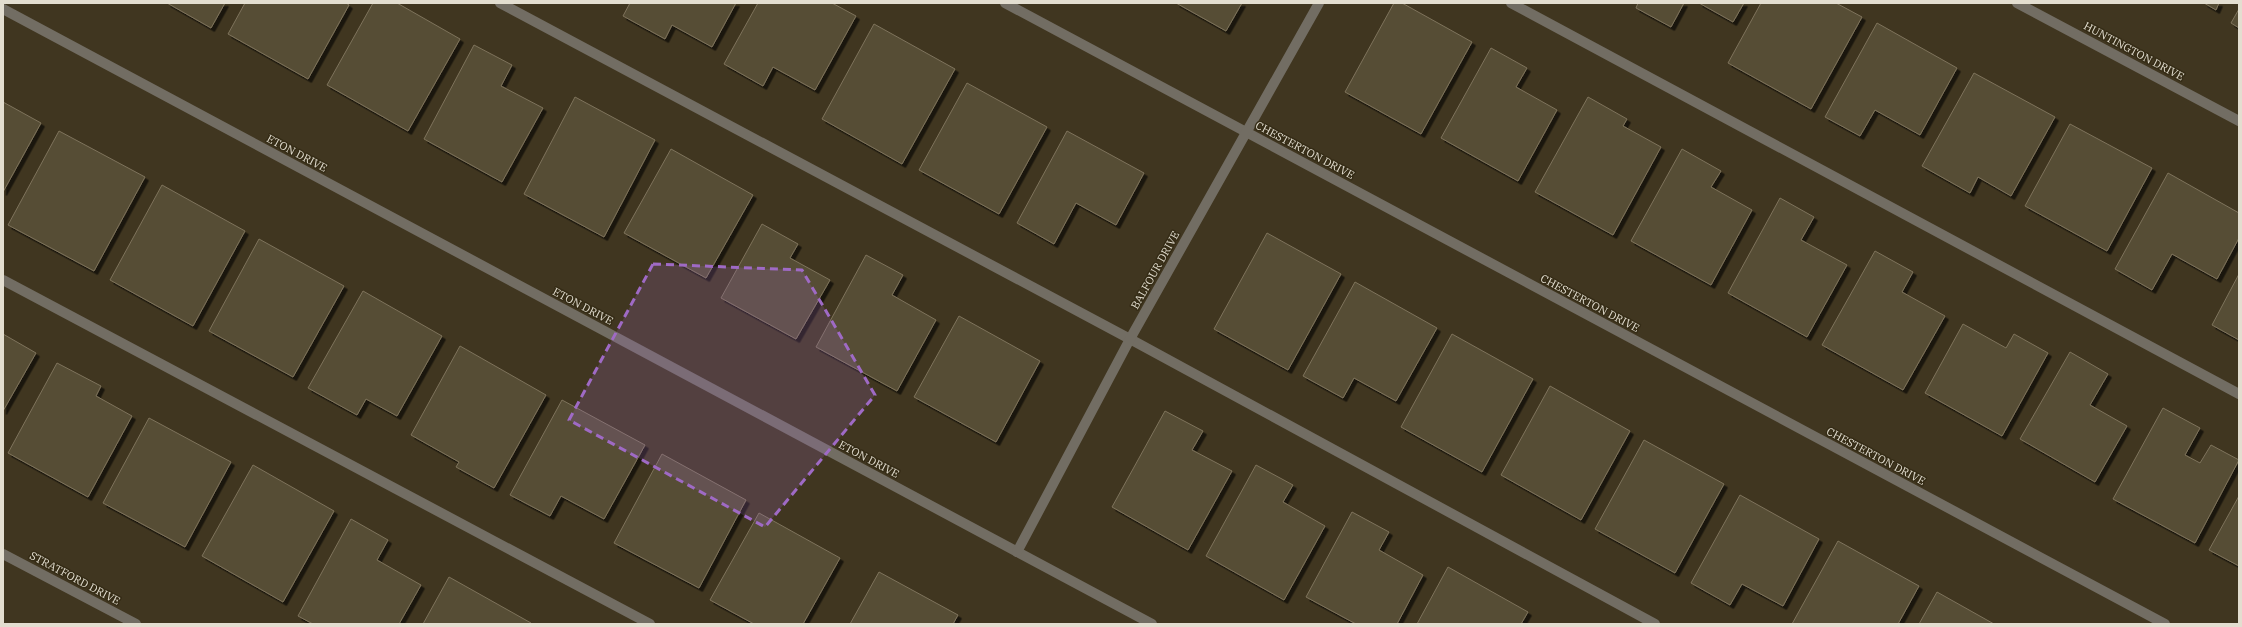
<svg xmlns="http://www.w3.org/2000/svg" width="2242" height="627" font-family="'IBM Plex Serif',serif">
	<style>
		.building { fill: #564d36; stroke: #7e735b; filter: url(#shadow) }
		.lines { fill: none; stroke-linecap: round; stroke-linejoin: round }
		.service { stroke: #726d63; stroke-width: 10 }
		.minor { stroke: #726d63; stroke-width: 10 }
		.marked { fill: #9f6ac5; fill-opacity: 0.2; stroke: #9f6ac5; stroke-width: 3; stroke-dasharray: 8 5; stroke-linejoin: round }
		.labels { text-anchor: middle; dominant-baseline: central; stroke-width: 3; stroke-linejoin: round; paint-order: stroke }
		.street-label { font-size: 11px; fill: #e3ded0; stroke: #352c16 }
	</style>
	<defs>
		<filter id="shadow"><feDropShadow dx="3.5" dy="3.5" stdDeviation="0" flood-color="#0009"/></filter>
	</defs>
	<rect width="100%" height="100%" fill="#403620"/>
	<g class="building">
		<polygon points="167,3 225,3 211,28"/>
		<polygon points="245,3 346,3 349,5 308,79 228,34"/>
		<polygon points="373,3 397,3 460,39 408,131 327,85"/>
		<polygon points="630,3 736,3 712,47 672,25 665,39 623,16"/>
		<polygon points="758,3 832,3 856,16 815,90 773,67 763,86 724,64"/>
		<polygon points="1176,3 1242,3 1226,31"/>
		<polygon points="1394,3 1402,3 1472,42 1421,134 1345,92"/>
		<polygon points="1638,3 1684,3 1671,27 1636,8"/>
		<polygon points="1699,3 1744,3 1733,22"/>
		<polygon points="1761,3 1836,3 1862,17 1811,109 1728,63"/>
		<polygon points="2204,3 2219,3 2216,10"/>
		<polygon points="2239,9 2239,28 2231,23"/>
		<polygon points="1877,23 1957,68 1920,135 1875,110 1860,136 1825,117"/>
		<polygon points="874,24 955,69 902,164 822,119"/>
		<polygon points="474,45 512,65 501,86 543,108 502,182 424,139"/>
		<polygon points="1491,48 1527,68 1516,87 1557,110 1518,181 1441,138"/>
		<polygon points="1974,73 2055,117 2011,196 1978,177 1970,193 1922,166"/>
		<polygon points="967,83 1047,127 999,214 919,170"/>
		<polygon points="575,97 655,140 604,237 524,194"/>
		<polygon points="1588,97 1627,119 1623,126 1661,147 1613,235 1535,192"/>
		<polygon points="3,102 41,123 3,192"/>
		<polygon points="2070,124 2152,168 2107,251 2025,206"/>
		<polygon points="59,131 145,177 94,271 8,225"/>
		<polygon points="1067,131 1144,173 1116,225 1076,203 1054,244 1017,223"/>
		<polygon points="671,149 753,195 706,278 624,233"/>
		<polygon points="1682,149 1721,171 1711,187 1752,210 1711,285 1631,241"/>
		<polygon points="2168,173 2239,213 2239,238 2217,279 2172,254 2152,290 2115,269"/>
		<polygon points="162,185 245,231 193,326 110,280"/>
		<polygon points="1780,198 1814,217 1801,240 1847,265 1807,337 1728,293"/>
		<polygon points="762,224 798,244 790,258 830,280 796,339 721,298"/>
		<polygon points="1267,233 1341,274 1288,370 1214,329"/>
		<polygon points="259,239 344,286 293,377 209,331"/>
		<polygon points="1875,251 1913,272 1902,292 1945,316 1903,390 1822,345"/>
		<polygon points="866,255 903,275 892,295 936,320 897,391 816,347"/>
		<polygon points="2239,274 2239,340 2212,325"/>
		<polygon points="1355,282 1437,328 1396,401 1354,378 1343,398 1303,376"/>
		<polygon points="363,291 442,336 397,416 366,399 357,415 308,388"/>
		<polygon points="959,316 1040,361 996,442 914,397"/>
		<polygon points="1963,324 2006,348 2014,334 2048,353 2002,436 1925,393"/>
		<polygon points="3,334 36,353 3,411"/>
		<polygon points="1452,334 1533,379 1482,472 1401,427"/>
		<polygon points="460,346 546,395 494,488 456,467 459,462 411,435"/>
		<polygon points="2070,352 2108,374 2090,405 2127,426 2095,482 2020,439"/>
		<polygon points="57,363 101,386 96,396 132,416 88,497 8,453"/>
		<polygon points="1550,386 1630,431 1581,520 1501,475"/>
		<polygon points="562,400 645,445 604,519 561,496 550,516 510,495"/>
		<polygon points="2163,408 2200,428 2185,455 2200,463 2211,445 2239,460 2195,543 2113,499"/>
		<polygon points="1165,411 1203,431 1192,450 1232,471 1188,550 1112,507"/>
		<polygon points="149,418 231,462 185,547 103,503"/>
		<polygon points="1644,440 1724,484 1675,573 1595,529"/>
		<polygon points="662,454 746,500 699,588 614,543"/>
		<polygon points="253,465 334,511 283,602 202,556"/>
		<polygon points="1256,465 1293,485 1283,502 1325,526 1284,600 1206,556"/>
		<polygon points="1740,495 1819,539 1783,606 1742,584 1730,605 1691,583"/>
		<polygon points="2239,496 2239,566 2209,550"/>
		<polygon points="1352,512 1389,532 1379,550 1423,575 1397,624 1356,624 1306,597"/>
		<polygon points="759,513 840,558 803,624 754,624 710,600"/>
		<polygon points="351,519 388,540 377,560 421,585 399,624 313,624 298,616"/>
		<polygon points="1838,541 1919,586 1898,624 1792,624"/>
		<polygon points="1448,567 1528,612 1521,624 1417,624"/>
		<polygon points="879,572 958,615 953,624 850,624"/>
		<polygon points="449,577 531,623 531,624 423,624"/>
		<polygon points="1937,592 1994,624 1919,624"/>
	</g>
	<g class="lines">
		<g class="service">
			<polyline points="500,3 1130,339 1655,624"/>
			<polyline points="1511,3 2239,394"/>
			<polyline points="3,280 650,624"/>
		</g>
		<g class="minor">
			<polyline points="1005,3 2165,624"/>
			<polyline points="2017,3 2239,121"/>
			<polyline points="3,9 1152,624"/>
			<polyline points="1017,552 1130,339 1319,3"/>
			<polyline points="3,554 136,624"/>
		</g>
	</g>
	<path class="marked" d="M653,264L802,270L875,395L765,527L569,420Z"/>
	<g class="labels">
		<g class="street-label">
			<text transform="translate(2134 51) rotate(28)">HUNTINGTON DRIVE</text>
			<text transform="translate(1305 150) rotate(28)">CHESTERTON DRIVE</text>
			<text transform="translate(297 153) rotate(28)">ETON DRIVE</text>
			<text transform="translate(1155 270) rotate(-61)">BALFOUR DRIVE</text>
			<text transform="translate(1590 303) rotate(28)">CHESTERTON DRIVE</text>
			<text transform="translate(583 306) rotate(28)">ETON DRIVE</text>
			<text transform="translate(1876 456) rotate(28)">CHESTERTON DRIVE</text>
			<text transform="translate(869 459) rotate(28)">ETON DRIVE</text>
			<text transform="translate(75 578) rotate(28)">STRATFORD DRIVE</text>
		</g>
	</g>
	<rect width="2242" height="627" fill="none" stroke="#e3ded0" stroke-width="8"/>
</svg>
